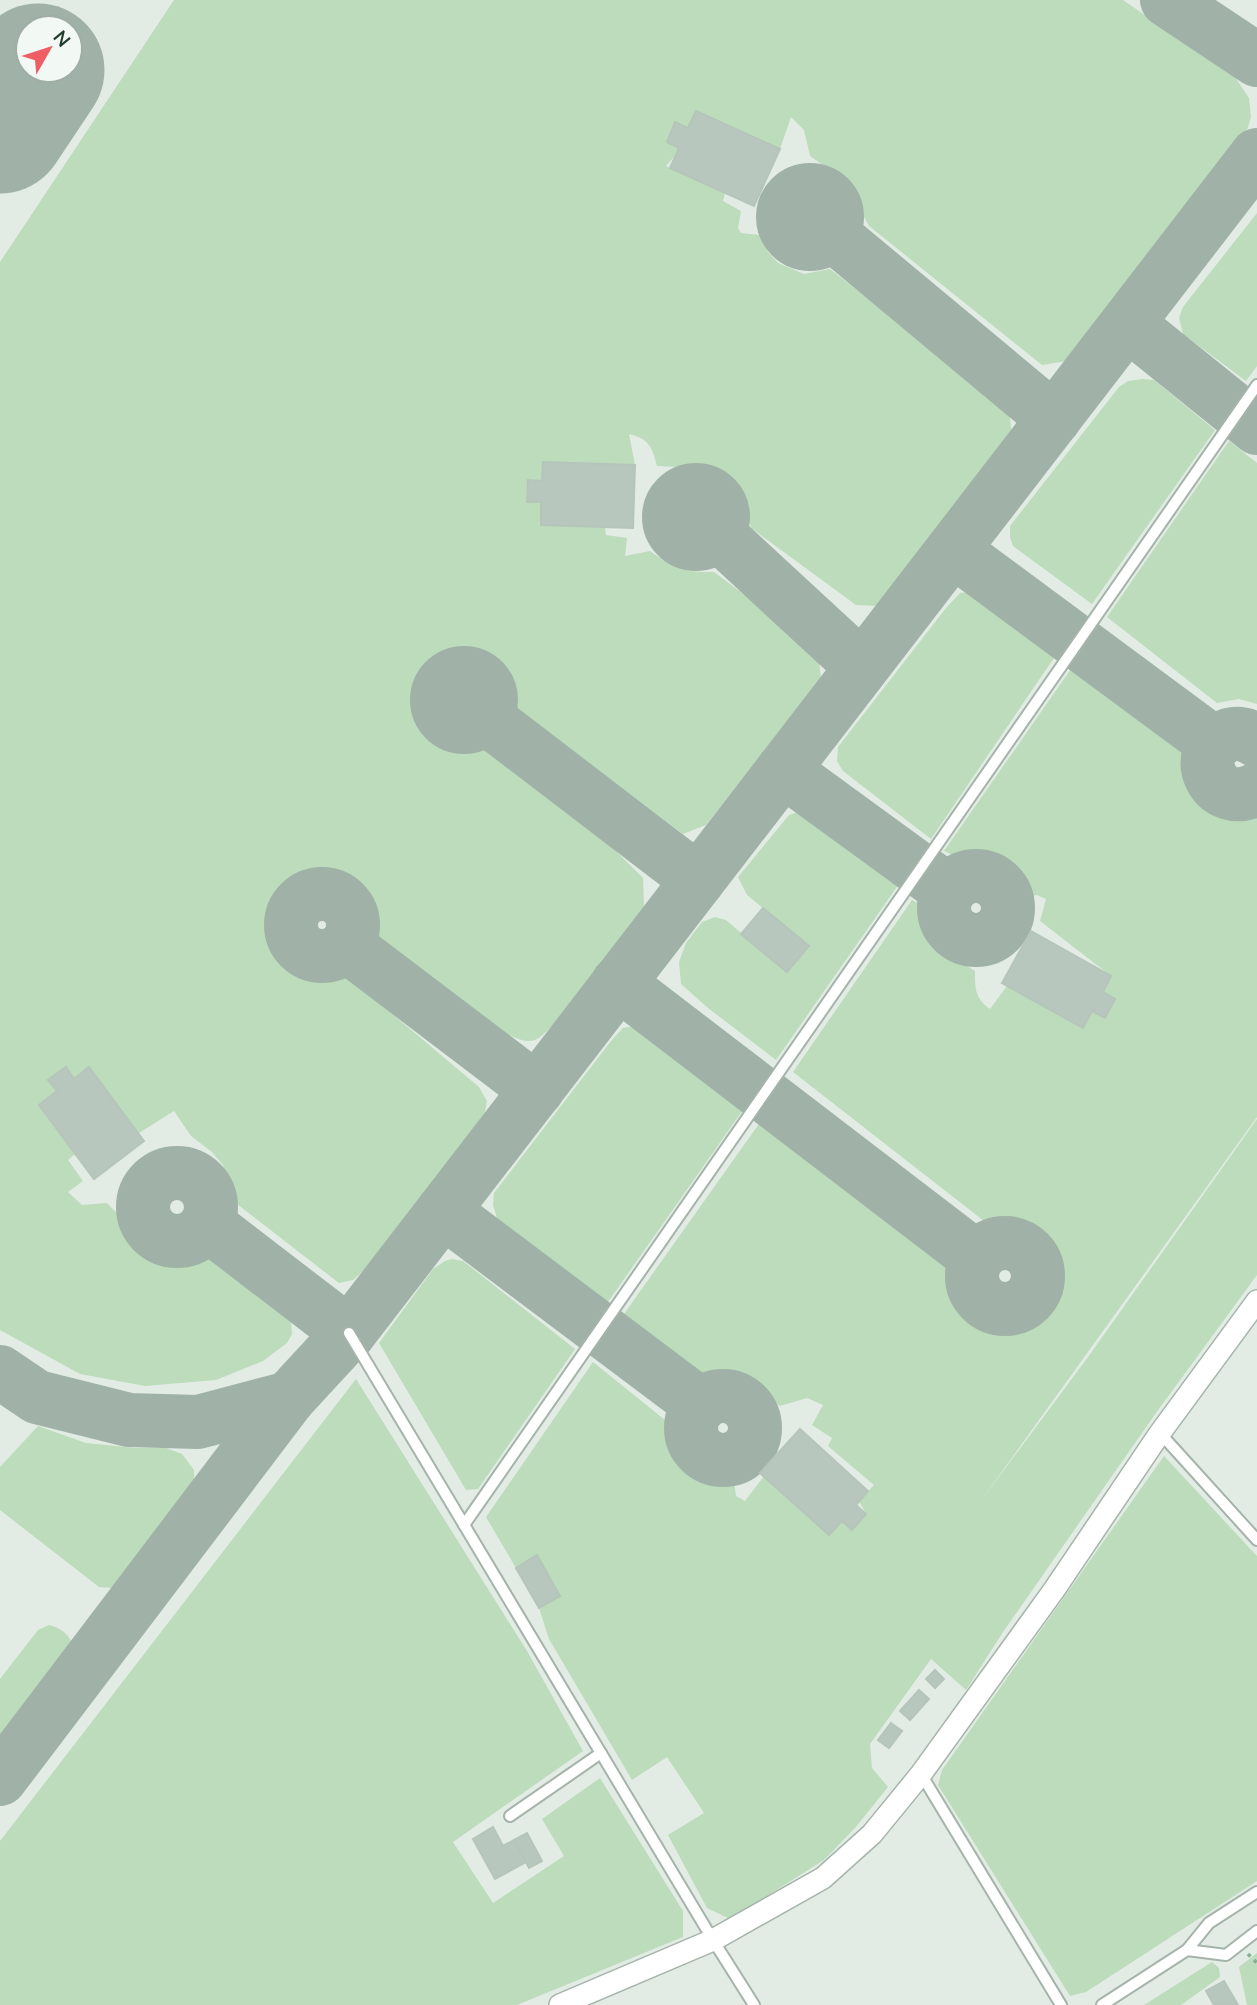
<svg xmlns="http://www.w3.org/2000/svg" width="1257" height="2005" font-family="Mulish,sans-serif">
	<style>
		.green { fill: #bcdcbb }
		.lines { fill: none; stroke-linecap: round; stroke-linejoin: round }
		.taxiway { stroke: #a0b2a7; stroke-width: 54 }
		.runway { stroke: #a0b2a7; stroke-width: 133 }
		.building { fill: #b7c7bd; stroke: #b5c5ba; stroke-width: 2 }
		.service-casing { stroke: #a5b4aa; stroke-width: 14 }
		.minor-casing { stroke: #a5b4aa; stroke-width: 24 }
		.path { stroke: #83af94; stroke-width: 3.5; stroke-dasharray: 3.5 5; stroke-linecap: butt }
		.service { stroke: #fff; stroke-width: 10 }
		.minor { stroke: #fff; stroke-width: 21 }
	</style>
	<rect width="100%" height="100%" fill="#e2ece5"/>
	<g class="green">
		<path d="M174,0H1123L1235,77L1249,98L1251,117L1245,136L1067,361L1042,365L869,226L844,180L810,156L804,130L791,117L780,149L697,111L688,128L675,122L667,142L681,149L666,166L725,193L723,201L741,211L738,228L741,233L760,235L768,252L778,263L804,274L830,269L1009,409L1012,437L878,606L856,605L751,528L744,500L737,486L723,476L700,468L657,466C652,446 649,439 629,434L635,465L543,462L542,481L529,480L527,501L541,502V525L605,527L606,535L627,538L625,556L650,551C673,567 685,573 714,572L818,650L821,679L706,825L683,834L511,704C512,696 510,691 507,683C494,648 464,647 436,667L431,664L419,680L423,685C421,690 417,696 416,701C415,708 420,716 423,722C436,747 457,748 482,742L606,841L643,878L644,908L555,1023C535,1043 533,1046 507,1034L370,932C368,924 367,916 365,909C356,887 331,874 308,882C303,884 298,888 293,891L288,888L275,904L281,909L276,930L280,946L290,962L312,973L340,970L479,1087L487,1101L484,1118L380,1255L353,1280L339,1283L233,1201L223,1165L212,1152L191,1136L174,1111L139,1133L90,1067L74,1079L65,1067L49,1080L57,1091L39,1105L75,1154L68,1160L83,1181L68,1192L82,1205L107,1203L141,1238L169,1249L196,1246L291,1321L292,1334L287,1343L263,1361L216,1380L145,1386L80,1374L0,1330V262Z"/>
		<polygon points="1257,213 1257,366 1246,381 1183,334 1179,318 1183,307"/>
		<polygon points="1142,379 1154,380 1215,430 1092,604 1013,546 1010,537 1010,526 1119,387 1128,381"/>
		<polygon points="1229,441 1257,463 1257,704 1239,699 1217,703 1107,617"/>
		<polygon points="981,591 1058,652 931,839 843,771 837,761 838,747 946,608 960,593"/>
		<path d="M1073,666L1182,749C1184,760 1185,772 1191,782C1202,804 1236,809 1257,810V1117L980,1502L1088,1357L1257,1119V1275L1156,1413L1003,1632L966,1690L931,1659L870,1744L872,1768L888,1787L855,1828L824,1860L730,1919L707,1908L668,1835L704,1813L667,1757L632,1780L549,1639L539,1608L560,1595L537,1555L516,1568L486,1517L593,1362L665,1420L674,1454L688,1469L712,1481H734L736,1496L745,1501L764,1476L828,1535L842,1521L852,1530L866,1514L859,1501L874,1485L828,1446L832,1438L812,1425L823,1405L807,1398L780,1406L751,1384L728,1374L703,1373L624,1314L761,1121L957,1271C958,1280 959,1290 964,1298C980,1324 1013,1327 1035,1308L1041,1312L1051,1296L1046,1289C1048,1285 1052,1279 1053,1274C1056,1259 1039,1236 1024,1231C1012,1227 998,1229 986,1231L984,1221L793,1072L912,900L927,908L923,925L946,953L975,971C975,989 975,998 990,1009L1007,986L1092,1011L1111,976L1040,921L1046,899L1037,895L1029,896C1019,875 1007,856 982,854C974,854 967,858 960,857C955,857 949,853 944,851Z"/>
		<polygon points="801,811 813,817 899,884 776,1060 708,1008 681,984 679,962 686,943 702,922 715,917 726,920 787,972 809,946 747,895 738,877 789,815"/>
		<polygon points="635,1026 648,1029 745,1107 608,1302 497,1218 493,1205 494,1193 611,1041 623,1028"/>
		<polygon points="452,1259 463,1261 575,1349 478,1489 466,1490 379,1343 433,1269 445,1261"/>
		<polygon points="356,1379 527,1651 583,1751 453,1842 493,1903 564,1856 542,1819 600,1778 683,1911 683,1937 517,2005 0,2005 0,1841"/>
		<polygon points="38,1426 86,1443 136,1448 166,1448 182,1454 194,1470 194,1485 184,1504 124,1583 114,1588 99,1587 0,1510 0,1467"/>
		<polygon points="1164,1456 1257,1556 1257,1881 1086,1992 1070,1996 938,1785 942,1770"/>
		<path d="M49,1625C61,1628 67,1633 73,1644L67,1658L0,1744V1679L38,1630Z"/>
		<polygon points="1257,1953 1257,2005 1247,2005 1239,1967"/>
		<polygon points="1212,1962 1219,1968 1220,1977 1181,2005 1144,2005"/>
	</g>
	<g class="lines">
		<g class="taxiway">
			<polyline points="1167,0 1257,60"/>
			<circle cx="810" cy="217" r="27"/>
			<polyline points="832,234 1054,419"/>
			<polyline points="1128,324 1257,428"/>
			<circle cx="696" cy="517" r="27"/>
			<polyline points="718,534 862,667"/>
			<polyline points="953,550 1215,744"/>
			<circle cx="464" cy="700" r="27"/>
			<polyline points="485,717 698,880"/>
			<path d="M1257,741C1247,734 1237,732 1226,736C1188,753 1214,812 1257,789"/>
			<polyline points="783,770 949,891"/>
			<circle cx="976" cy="908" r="32"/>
			<circle cx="322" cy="925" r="31"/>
			<polyline points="346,945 537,1090"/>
			<polyline points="618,983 977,1258"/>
			<circle cx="177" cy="1207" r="34"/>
			<polyline points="443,1211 701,1405"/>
			<polyline points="207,1224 349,1333"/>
			<circle cx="1005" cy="1276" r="33"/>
			<polyline points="0,1372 37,1397 129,1420 198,1422 289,1398"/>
			<circle cx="723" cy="1428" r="32"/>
			<polyline points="0,1779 289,1398 349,1333 1257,155"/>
		</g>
		<polyline class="runway" points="0,127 38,70"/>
	</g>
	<g class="building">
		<polygon points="696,111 780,149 754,206 670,168 679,148 667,142 675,122 688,128"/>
		<polygon points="543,462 635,465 633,528 541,525 541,502 527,502 528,480 542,481"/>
		<polygon points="763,908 809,946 787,972 741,934"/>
		<polygon points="1031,931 1111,976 1103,992 1115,999 1105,1018 1092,1011 1083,1028 1002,983"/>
		<polygon points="66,1067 74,1079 89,1067 144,1141 94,1179 39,1105 57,1091 48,1080"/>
		<polygon points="800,1429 868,1491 856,1505 866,1514 852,1530 842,1521 829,1535 760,1473"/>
		<polygon points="537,1555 560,1596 539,1608 516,1568"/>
		<polygon points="935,1670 944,1679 935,1688 926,1679"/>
		<polygon points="919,1690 929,1699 910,1720 900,1711"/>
		<polygon points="891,1723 902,1731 889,1748 878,1740"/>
		<polygon points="493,1827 503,1846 514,1840 526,1862 495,1879 473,1839"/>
		<polygon points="527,1833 542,1861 529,1868 514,1840"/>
		<polygon points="1224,1981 1238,2005 1214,2005 1206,1991"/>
	</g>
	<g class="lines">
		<g class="service-casing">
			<g id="service">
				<polyline points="349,1333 713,1940 754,2005"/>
				<polyline points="1160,1433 1257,1540"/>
				<path d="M464,1525C731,1147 991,764 1257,385"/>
				<polyline points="921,1774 1061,2005"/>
				<polyline points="510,1816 601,1753"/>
				<polyline points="1187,1950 1226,1955 1257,1931"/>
				<polyline points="1102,2005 1187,1950 1209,1923 1257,1892"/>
			</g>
		</g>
		<g class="minor-casing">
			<polyline id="minor" points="560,2005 713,1940 823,1878 872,1834 921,1774 1054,1590 1160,1433 1257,1301"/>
		</g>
		<polyline class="path" points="1248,1954 1257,1963"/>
		<use href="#service" class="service"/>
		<use href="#minor" class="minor"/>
	</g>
	<g transform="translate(49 49) rotate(51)"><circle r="33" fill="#f2f8f4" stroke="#9fada5" stroke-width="2"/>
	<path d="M0-5L12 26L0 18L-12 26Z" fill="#ee5e64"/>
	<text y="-10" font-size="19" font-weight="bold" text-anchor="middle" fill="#223c2e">N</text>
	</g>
</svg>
